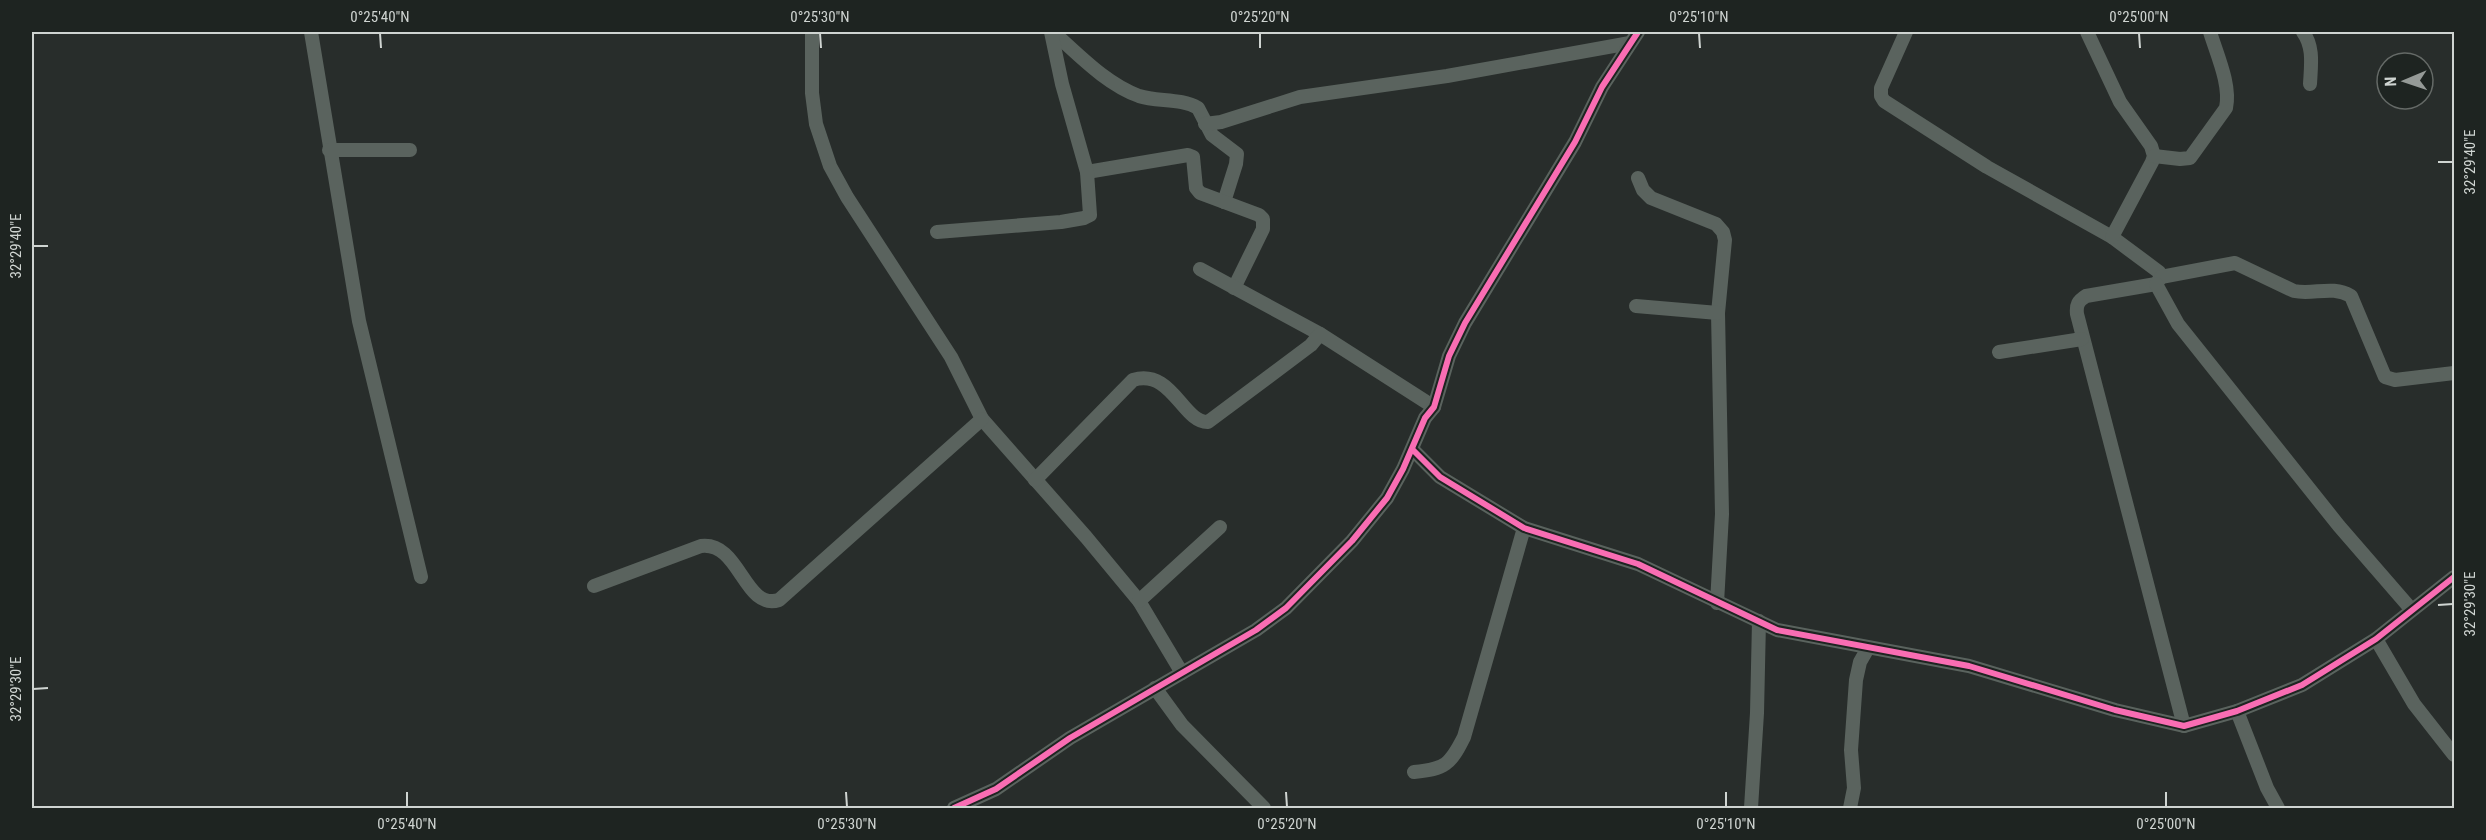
<svg xmlns="http://www.w3.org/2000/svg" width="2486" height="840" font-family="'Roboto Condensed',sans-serif">
	<style>
		.lines { fill: none; stroke-linecap: round; stroke-linejoin: round }
		.minor { stroke: #5a635e; stroke-width: 14 }
		.cycleway-casing { stroke: #1e2421; stroke-width: 10 }
		.cycleway { stroke: #f96db3; stroke-width: 6 }
		.ticks { fill: none; stroke: #cfd4d1; stroke-width: 2 }
		.neatline { fill: none; stroke: #cfd4d1; stroke-width: 2 }
		.ticks-label { font-size: 15px; text-anchor: middle; fill: #cfd4d1 }
	</style>
	<rect width="100%" height="100%" fill="#282d2b"/>
	<g class="lines">
		<g class="minor">
			<polyline points="311,32 359,321 421,577"/>
			<polyline points="812,32 812,93 816,124 830,166 847,197 951,357 982,419 1086,537 1139,601 1182,673"/>
			<path d="M1053,32C1079,55 1106,84 1139,96C1157,102 1181,98 1198,108L1212,135L1237,154L1236,164L1224,202"/>
			<path d="M1906,32L1881,88V96L1884,101L1987,167L2112,237L2159,272L2161,277L2156,284L2086,296C2078,301 2076,305 2077,314L2184,726"/>
			<polyline points="2087,32 2120,102 2151,146 2154,156 2152,162 2112,237"/>
			<path d="M2303,32C2314,47 2311,65 2310,84"/>
			<polyline points="1205,124 1221,122 1300,97 1447,76 1630,43"/>
			<polyline points="329,150 410,150"/>
			<path d="M2154,156L2180,159L2190,158L2226,108C2231,85 2217,55 2210,32"/>
			<polyline points="1087,172 1188,155 1193,157 1196,188 1200,193 1259,215 1263,219 1263,229 1234,288"/>
			<polyline points="1638,178 1643,190 1651,198 1716,224 1723,232 1725,240 1718,313 1722,514 1717,603"/>
			<polyline points="937,232 1061,222 1084,218 1090,215 1087,172 1062,84 1051,32"/>
			<polyline points="1200,269 1320,334"/>
			<path d="M2161,277L2235,263L2294,291C2314,295 2332,285 2351,296L2385,377L2395,380L2454,373"/>
			<polyline points="2156,284 2178,324 2339,526 2411,609"/>
			<polyline points="1636,306 1718,313"/>
			<polyline points="1999,352 2082,339"/>
			<polyline points="1413,450 1440,477 1524,528 1638,564 1777,630 1969,666 2115,710 2184,726 2237,711 2302,685 2376,639 2454,577"/>
			<path d="M1035,480L1133,380C1172,368 1183,423 1208,422L1311,345L1320,334L1434,407"/>
			<path d="M594,586L701,546C740,541 744,611 779,600L982,419"/>
			<polyline points="1139,601 1220,527"/>
			<polyline points="2376,639 2414,704 2454,755"/>
			<polyline points="1155,688 1182,725 1264,808"/>
			<polyline points="2237,711 2267,788 2278,808"/>
			<path d="M1414,772C1445,769 1450,765 1464,737L1524,528"/>
			<polyline points="954,808 996,789 1070,738 1256,630 1286,608 1352,541 1387,498 1403,469 1425,418 1434,407 1449,356 1465,323 1575,142 1602,87 1638,32"/>
			<polyline points="1751,808 1757,713 1759,621"/>
			<polyline points="1850,808 1854,788 1851,750 1856,680 1860,662 1868,648"/>
		</g>
		<g class="cycleway-casing">
			<g id="cycleway">
				<polyline points="1413,450 1440,477 1524,528 1638,564 1777,630 1969,666 2115,710 2184,726 2237,711 2302,685 2376,639 2454,577"/>
				<polyline points="954,808 996,789 1070,738 1256,630 1286,608 1352,541 1387,498 1403,469 1425,418 1434,407 1449,356 1465,323 1575,142 1602,87 1638,32"/>
			</g>
		</g>
		<use href="#cycleway" class="cycleway"/>
	</g>
	<path class="ticks" d="M380,33L381,48M820,33L821,48M1260,33V48M1699,33L1700,48M2139,33L2140,48M2438,162H2453M33,246H48M2438,605L2453,604M33,689L48,688M407,792V807M846,792L847,807M1286,792L1287,807M1726,792V807M2166,792V807"/>
	<rect width="2486" height="840" fill="none" stroke="#1e2421" stroke-width="66"/>
	<g transform="translate(2405 81) rotate(268)"><circle r="28" fill="#1e2421" stroke="#656a67" stroke-width="1.5"/>
	<path d="M0-4.5L10 22L0 15L-10 22Z" fill="#959a97"/>
	<text y="-9" font-size="16" font-weight="bold" text-anchor="middle" fill="#cfd4d1">N</text>
	</g>
	<rect x="33" y="33" width="2420" height="774" class="neatline"/>
	<g class="ticks-label">
		<text x="380" y="22">0°25'40"N</text>
		<text x="820" y="22">0°25'30"N</text>
		<text x="1260" y="22">0°25'20"N</text>
		<text x="1699" y="22">0°25'10"N</text>
		<text x="2139" y="22">0°25'00"N</text>
		<text transform="translate(2470 162) rotate(-90)" y="5">32°29'40"E</text>
		<text transform="translate(16 246) rotate(-90)" y="5">32°29'40"E</text>
		<text transform="translate(2470 604) rotate(-90)" y="5">32°29'30"E</text>
		<text transform="translate(16 689) rotate(-90)" y="5">32°29'30"E</text>
		<text x="407" y="829">0°25'40"N</text>
		<text x="847" y="829">0°25'30"N</text>
		<text x="1287" y="829">0°25'20"N</text>
		<text x="1726" y="829">0°25'10"N</text>
		<text x="2166" y="829">0°25'00"N</text>
	</g>
</svg>
